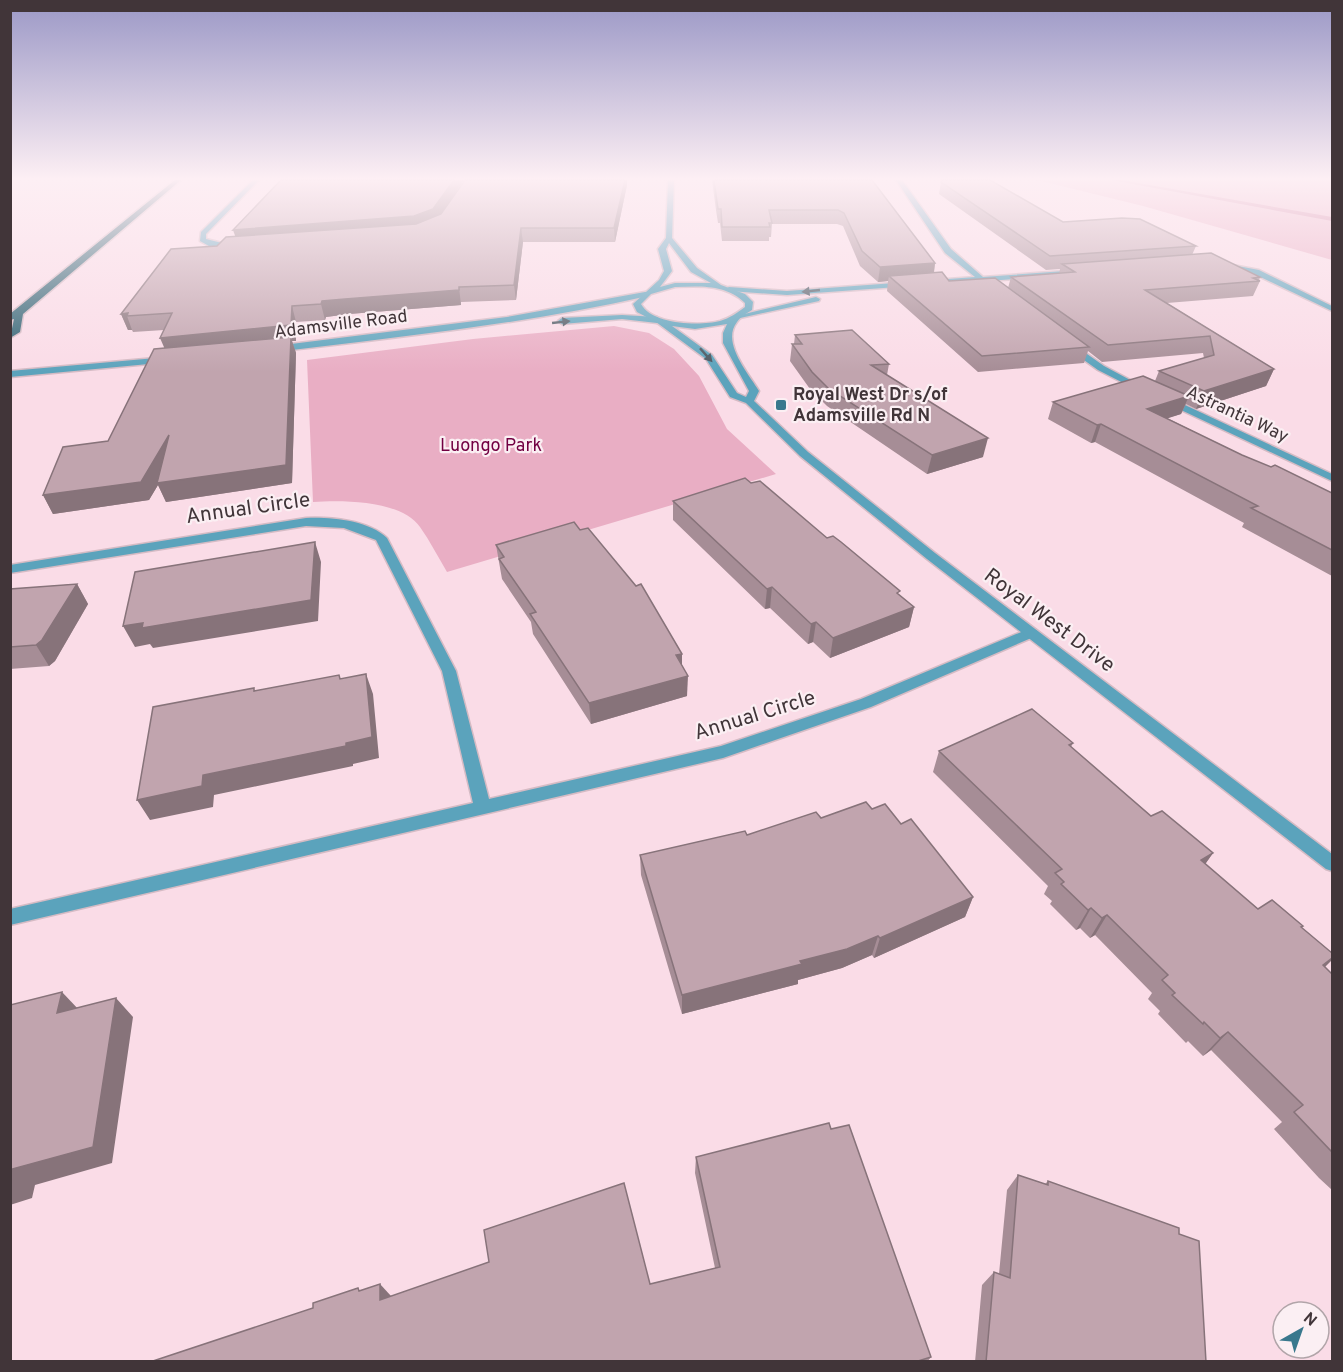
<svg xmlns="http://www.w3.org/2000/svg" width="1343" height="1372" font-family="Overpass,sans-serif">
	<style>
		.green { fill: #e9aec4 }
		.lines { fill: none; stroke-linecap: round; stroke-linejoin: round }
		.stream { fill: #c76f94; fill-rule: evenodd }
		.minor-casing { stroke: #d5bbc4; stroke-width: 3 }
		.tertiary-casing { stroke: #d5bbc4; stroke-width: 3 }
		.primary-casing { stroke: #d5bbc4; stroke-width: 3 }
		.minor { fill: #5ba3bc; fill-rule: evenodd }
		.tertiary { fill: #5ba3bc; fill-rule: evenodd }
		.primary { fill: #2d6171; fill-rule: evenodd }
		.wall { fill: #a68d96 }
		.shaded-wall { fill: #87737a }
		.building { fill: #c1a4ae; stroke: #87737a; stroke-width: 1.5 }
		.oneway { fill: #495660 }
		.poi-dot { fill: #39788d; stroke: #fbeff3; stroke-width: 2 }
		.labels { text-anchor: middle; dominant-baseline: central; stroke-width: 4.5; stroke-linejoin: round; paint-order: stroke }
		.far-street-label { font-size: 18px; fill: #413539; stroke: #fbeff3 }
		.far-poi-label { font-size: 18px; font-weight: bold; fill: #413539; stroke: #fbeff3; text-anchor: start }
		.far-park-label { font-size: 18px; fill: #720042; stroke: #fbeff3 }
		.street-label { font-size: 21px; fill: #413539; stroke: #fbeff3 }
	</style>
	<rect width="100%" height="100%" fill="#fadce7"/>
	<g class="green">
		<polygon points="1037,180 1332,180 1332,260 1143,206"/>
		<path d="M614,326L649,333L674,349L699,376L727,429L776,474L447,572C438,557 430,541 420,527C401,500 343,500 313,502L307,360L473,339Z"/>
	</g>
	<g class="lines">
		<polygon class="stream" points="1111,180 1121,180 1332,217 1332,221"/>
		<g class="minor-casing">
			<g id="minor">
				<polygon points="253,180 259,180 206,234 206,239 238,247 238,249 209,246 200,241 201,232"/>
				<polygon points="896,180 902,180 951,249 983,277 1078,270 1082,272 1078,274 988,281 984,283 980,281 787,295 729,291 725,289 729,287 787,291 975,277 945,253"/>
				<polygon points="1222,263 1259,270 1332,306 1332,311 1254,274 1219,267"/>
				<path d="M645,292H648V296C525,324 399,337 275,352L271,349L275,346L507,317Z"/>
				<polygon points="816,297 820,299 819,301 740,318 736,316"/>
				<polygon points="622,315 657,317 661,320 657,323 622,319 562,324 558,321 562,318"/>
				<polygon points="1067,344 1073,344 1104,366 1147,389 1139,391 1098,370 1067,348"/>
				<polygon points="167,357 170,358 170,362 10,377 10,371"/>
				<polygon points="1164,398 1170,398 1332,474 1332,481 1164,402"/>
				<path d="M306,518C331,517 368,520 387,538L456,671L489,799L721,746L861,699L1026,630H1036L1038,633L1036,636L871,707L723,758L10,925V909L473,803L442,671L376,540L344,528L306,526L10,573V565Z"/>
			</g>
		</g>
		<g class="tertiary-casing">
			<path id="tertiary" d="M668,180H674L672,238L697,268L721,285L745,294L753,302L752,310C747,313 740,317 737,322C721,342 748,373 759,391L754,401L808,452L935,553L1332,854V871L1326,869L927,559L800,456L746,403L730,397L706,359L656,322L637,312L633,304L659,280L664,271L658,249L666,238ZM669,243L691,272L711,283H675L660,287L672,271L666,249ZM675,287C700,286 726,284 745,303V307C737,313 730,318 720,321C701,326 652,325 641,304L651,294ZM727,324L723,333V343L749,391L746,397L737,393L712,355L672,326L695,329Z"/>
		</g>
		<g class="primary-casing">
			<polygon id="primary" points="175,180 181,180 23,314 20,332 10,338 14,319 10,320 10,314"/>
		</g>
		<use href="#minor" class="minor"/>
		<use href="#tertiary" class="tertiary"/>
		<use href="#primary" class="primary"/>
	</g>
	<g class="wall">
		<polygon points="712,180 872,180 935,263 934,273 949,281 1008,288 1011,277 1059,274 1060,269 1046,270 939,194 941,182 1063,222 1196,246 1192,255 1260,277 1259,281 1260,281 1253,296 1167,303 1274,369 1266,386 1196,409 1186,404 1181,414 1167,418 1242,455 1332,493 1332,576 1242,527 1244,523 1095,442 1091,443 1048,419 1053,402 1155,381 1159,371 1204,358 1203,353 1102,362 1088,351 1084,363 978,372 887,291 888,281 878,282 860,266 843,226 837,224 772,224 771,237 769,237 769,241 722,241 720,223 718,223 716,210"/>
		<polygon points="627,185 615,242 523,242 516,300 461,302 461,305 349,314 326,317 325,320 296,322 296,341 292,341 296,353 292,483 166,502 158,485 149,500 53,514 43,495 108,441 164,348 164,330 133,332 132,330 128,330 121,314 217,246 235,237 452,198"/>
		<polygon points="795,335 889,364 887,375 983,457 927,474 827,406 810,389 790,361 792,344 794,344"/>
		<polygon points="751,483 827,538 914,607 909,627 830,658 813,642 808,644 770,608 765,609 673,520 673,501"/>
		<polygon points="496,545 682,654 682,665 687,696 591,724 533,634 531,622 502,579"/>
		<polygon points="77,584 88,604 55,661 49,666 10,669 10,589"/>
		<polygon points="1073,743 1071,747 1151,816 1213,853 1205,864 1258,909 1301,928 1325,967 1332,974 1332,1190 1319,1178 1274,1129 1282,1122 1211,1050 1203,1056 1188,1041 1186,1043 1158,1014 1160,1011 1148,999 1152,993 1095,935 1090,938 1080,928 1076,930 1050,904 1052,901 1044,894 1048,886 933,772 939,751"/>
		<polygon points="872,809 901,824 973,897 965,917 874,958 872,955 842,968 798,980 798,984 682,1014 641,875 640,855 747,835 821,818"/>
		<polygon points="831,1129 931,1357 927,1362 150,1362 313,1308 361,1290 390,1296 650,1284 715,1268 695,1173 696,1157"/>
		<polygon points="1018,1175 1045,1184 1048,1181 1179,1234 1206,1362 975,1362 982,1285 994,1272 999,1274 1007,1190"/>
	</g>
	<g class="shaded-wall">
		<polygon points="454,180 464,180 436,222 238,244 233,230"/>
		<polygon points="625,180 627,180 627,185 615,242 614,228"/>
		<polygon points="521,228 523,242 516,300 514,285"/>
		<polygon points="935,263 933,278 889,276 888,281 878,282 880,267"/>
		<polygon points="459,287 461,305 349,314 326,317 325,320 321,304 322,301"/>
		<polygon points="292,306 296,322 296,341 292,341 296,353 292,483 166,502 158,485 149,500 53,514 43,495 169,435 286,465 167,354 160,338"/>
		<polygon points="128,313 127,316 132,330 128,330 121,314"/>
		<polygon points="1274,369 1266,386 1196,409 1204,391"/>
		<polygon points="1189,396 1181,414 1141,427 1147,409"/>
		<polygon points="1101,424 1095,442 1091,443 1097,425"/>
		<polygon points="988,438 983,457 927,474 932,455"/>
		<polygon points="315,542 321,562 318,621 153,648 150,644 135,647 123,626"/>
		<polygon points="77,584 88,604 55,661 49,666 36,645"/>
		<polygon points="772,587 770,608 765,609 767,589"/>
		<polygon points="914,607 909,627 830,658 833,638"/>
		<polygon points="816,622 813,642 808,644 811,624"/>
		<polygon points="682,654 682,674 676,655"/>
		<polygon points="366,674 373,694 379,758 353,764 353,766 214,795 213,807 150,820 137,800 203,775 346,743"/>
		<polygon points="688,676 687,696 591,724 589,703"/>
		<polygon points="1213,853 1199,873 1201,860"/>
		<polygon points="973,897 965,917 874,958 880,938"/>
		<polygon points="1091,908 1080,928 1076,930 1088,910"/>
		<polygon points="1107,915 1095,935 1090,938 1102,918"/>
		<polygon points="878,936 872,955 842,968 798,980 798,984 682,1014 682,995 800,961"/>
		<polygon points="1332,958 1332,960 1317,975 1323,965"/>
		<polygon points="62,992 80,1011 57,1013"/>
		<polygon points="116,998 133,1017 112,1163 35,1185 32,1198 10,1205 10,1177 12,1169"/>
		<polygon points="1228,1032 1211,1050 1203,1056 1220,1038"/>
		<polygon points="380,1284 391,1296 380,1300"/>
	</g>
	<g class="building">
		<polygon points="281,180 454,180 433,209 414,216 233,230"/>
		<polygon points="465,180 625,180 614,228 521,228 514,285 459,287 459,290 345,299 322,301 321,304 292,306 291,325 160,338 172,313 127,316 128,313 121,314 171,249 217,246 226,237 416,224 441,214"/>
		<polygon points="714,180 872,180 935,263 880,267 862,251 844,213 838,210 769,210 772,223 769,223 770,227 722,227 721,209 718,209"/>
		<polygon points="942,180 990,180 1063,222 1122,218 1140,219 1196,246 1050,256 941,182"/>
		<polygon points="1211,253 1260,277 1253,278 1260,281 1145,290 1274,369 1204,391 1159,371 1214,355 1210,336 1108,345 1011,277 1075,272 1062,264"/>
		<polygon points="942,272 949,281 995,278 1089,347 982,356 889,276"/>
		<polygon points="852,330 889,364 871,365 988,438 932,455 829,389 812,372 792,344 802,344 795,335"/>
		<polygon points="291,337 286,465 157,483 169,435 141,482 43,495 63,447 108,441 154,349"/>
		<polygon points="1143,376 1189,396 1147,409 1242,455 1271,467 1275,465 1332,493 1332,550 1251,508 1258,506 1101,424 1097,425 1053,402"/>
		<polygon points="745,478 751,483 760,481 827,538 833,536 841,542 900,591 897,593 914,607 833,638 816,622 811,624 772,587 767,589 673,501"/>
		<polygon points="574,522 580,530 588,528 636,586 641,584 682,654 676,655 688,676 589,703 530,614 536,612 499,559 504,557 496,545"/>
		<polygon points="315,542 311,600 142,628 143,623 123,626 135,572"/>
		<polygon points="77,584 42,640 36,645 10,647 10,589"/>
		<polygon points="366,674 372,737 346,743 346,746 203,775 202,786 137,800 153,707 254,688 254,691 339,675 340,679"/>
		<polygon points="1032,709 1073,743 1069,745 1151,816 1162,811 1213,853 1201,860 1258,909 1272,900 1303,926 1301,927 1332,953 1332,958 1323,965 1332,974 1332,1152 1294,1112 1303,1105 1228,1032 1220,1038 1204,1022 1203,1024 1172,995 1175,993 1162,980 1168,975 1107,915 1102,918 1091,908 1088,910 1061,884 1064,882 1055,873 1062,869 939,751"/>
		<polygon points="866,802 872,809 885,804 901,824 911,819 973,897 880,938 878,936 847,949 800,961 802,964 682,995 640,855 745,831 747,835 816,812 821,818"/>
		<polygon points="62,992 57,1013 116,998 93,1147 12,1169 10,1177 10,1005"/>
		<polygon points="829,1123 831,1129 849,1125 931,1357 915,1362 150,1362 313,1308 313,1303 358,1288 359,1291 380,1284 380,1300 489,1262 484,1230 624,1183 650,1284 720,1267 696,1157"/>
		<polygon points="1018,1175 1048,1185 1048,1181 1179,1228 1179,1234 1199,1241 1206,1362 986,1362 994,1272 1010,1278"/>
	</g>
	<defs><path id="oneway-solid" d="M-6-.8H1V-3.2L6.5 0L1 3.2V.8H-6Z" transform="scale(1.5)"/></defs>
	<g class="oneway">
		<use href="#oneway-solid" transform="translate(811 291) rotate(174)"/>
		<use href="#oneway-solid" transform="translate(561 322) rotate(-6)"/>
		<use href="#oneway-solid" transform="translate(706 355) rotate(48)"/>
	</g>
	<linearGradient id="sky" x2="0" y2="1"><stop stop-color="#9b98c6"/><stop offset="0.48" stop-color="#fdeff4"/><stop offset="1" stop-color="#fdeff4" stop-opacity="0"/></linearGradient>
	<rect width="1343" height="372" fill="url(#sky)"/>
	<rect class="poi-dot" x="775" y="399" width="12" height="12" rx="3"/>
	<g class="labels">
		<g class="far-street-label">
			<text transform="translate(341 325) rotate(-7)">Adamsville Road</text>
			<text transform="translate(1237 415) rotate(25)">Astrantia Way</text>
		</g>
		<g class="far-poi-label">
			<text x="793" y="395">Royal West Dr s/of<tspan x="793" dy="21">Adamsville Rd N</tspan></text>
		</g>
		<g class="far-park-label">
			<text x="491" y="446">Luongo Park</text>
		</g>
		<g class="street-label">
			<text transform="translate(248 509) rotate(-8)">Annual Circle</text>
			<text transform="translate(1049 621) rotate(37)">Royal West Drive</text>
			<text transform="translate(755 716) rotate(-17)">Annual Circle</text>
		</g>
	</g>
	<rect width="1343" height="1372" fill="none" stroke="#413539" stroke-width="24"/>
	<g transform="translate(1301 1330) rotate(40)"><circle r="28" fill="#fbeff3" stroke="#b1a5a9" stroke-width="1.5"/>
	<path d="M0-4.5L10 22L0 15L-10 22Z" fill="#39788d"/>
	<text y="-9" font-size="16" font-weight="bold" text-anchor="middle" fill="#413539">N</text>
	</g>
</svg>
